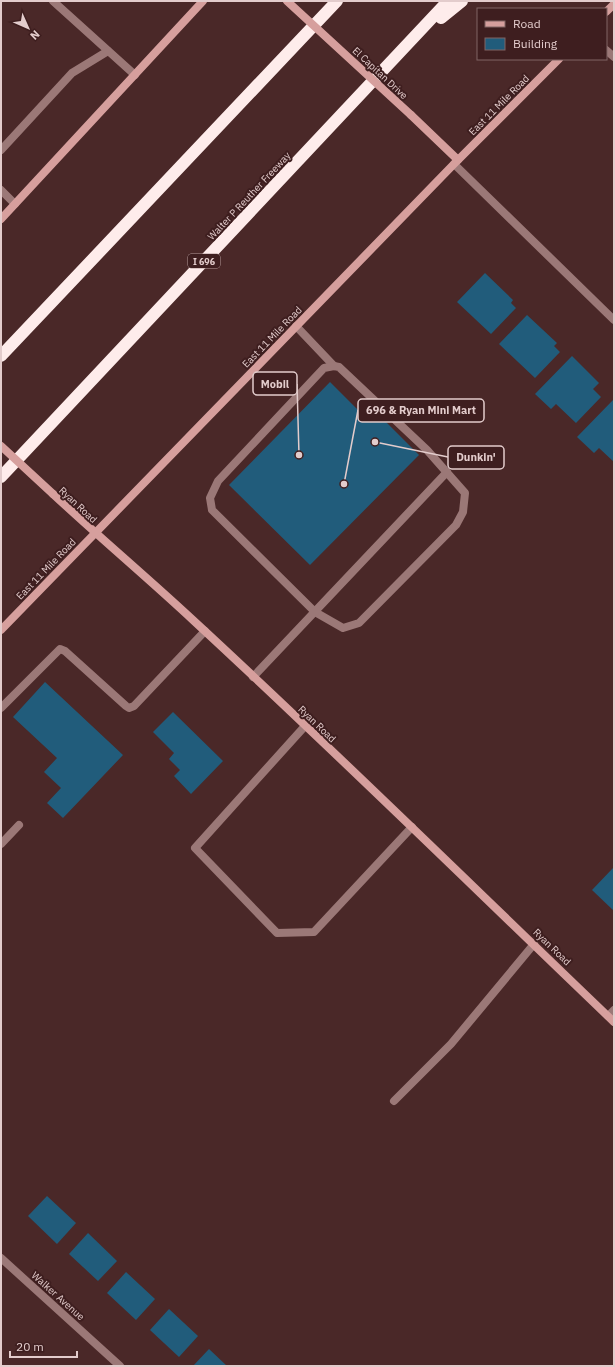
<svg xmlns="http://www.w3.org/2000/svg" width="615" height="1367" font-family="'IBM Plex Sans',sans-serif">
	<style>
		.building { fill: #215c7b }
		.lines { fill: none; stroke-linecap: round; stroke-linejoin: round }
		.service { stroke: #9b7877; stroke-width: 8 }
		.minor { stroke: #9b7877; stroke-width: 8 }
		.secondary { stroke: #d69f9d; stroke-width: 8 }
		.motorway { stroke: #feeceb; stroke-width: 12 }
		.secondary-bridge { stroke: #d69f9d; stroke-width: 8 }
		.labels { text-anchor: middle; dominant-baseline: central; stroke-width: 4; stroke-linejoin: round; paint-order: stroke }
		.shield { fill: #3e1e1f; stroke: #b29898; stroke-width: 1 }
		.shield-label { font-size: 9px; font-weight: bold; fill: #e3cccc }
		.street-label { font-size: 10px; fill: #e3cccc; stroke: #3e1e1f }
		.leader { fill: none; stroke: #e3cccc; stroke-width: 1.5 }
		.callout-dot { fill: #e3cccc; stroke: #3e1e1f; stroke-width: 1.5 }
		.callout { fill: #3e1e1f; stroke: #e3cccc; stroke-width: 1.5 }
		.callout-label { font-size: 11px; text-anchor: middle; font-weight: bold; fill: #e3cccc }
	</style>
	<rect width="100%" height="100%" fill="#4a2828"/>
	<g class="building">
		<polygon points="485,273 513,300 511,303 516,308 491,334 457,302"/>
		<polygon points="527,315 557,343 554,346 560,352 535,378 499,344"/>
		<polygon points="572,356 599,383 593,389 601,397 576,423 556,404 551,409 535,394"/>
		<polygon points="330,382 367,419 375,411 419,455 310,565 229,485"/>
		<polygon points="613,400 614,401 614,462 599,448 594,453 577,437"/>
		<polygon points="45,682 123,755 63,818 47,803 61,788 44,772 57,758 13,717"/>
		<polygon points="173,712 223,761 191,794 174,776 180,770 169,759 174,753 153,732"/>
		<polygon points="614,867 614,911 592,890"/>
		<polygon points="47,1196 76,1223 57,1244 28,1216"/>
		<polygon points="88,1233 117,1261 98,1281 69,1254"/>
		<polygon points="126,1272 155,1299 136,1320 107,1293"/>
		<polygon points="169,1309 198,1336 179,1357 150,1330"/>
		<polygon points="209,1349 227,1366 193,1366"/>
	</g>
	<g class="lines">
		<g class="service">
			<polyline points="53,1 135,75"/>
			<polyline points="606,50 614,57"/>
			<polyline points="1,150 72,73 108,51"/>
			<polyline points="1,190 15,204"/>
			<polyline points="296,326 334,366"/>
			<polygon points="334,366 339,367 427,450 465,493 463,512 456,525 359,623 343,628 315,612 212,510 210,498 218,481 324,368"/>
			<polyline points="253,677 447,472"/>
			<polyline points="1,708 60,649 65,651 126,706 129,708 134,706 205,631"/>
			<polyline points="305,726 195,848 277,933 314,932 412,827"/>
			<polyline points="394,1101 451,1044 534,944"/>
		</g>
		<g class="minor">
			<polyline points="454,164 614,320"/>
			<polyline points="1,844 19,825"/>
			<polyline points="608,1016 614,1010"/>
			<polyline points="1,1258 120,1366"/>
		</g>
		<g class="secondary">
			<polyline points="606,12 614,4"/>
			<polyline points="411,115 458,160"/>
			<polyline points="1,219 203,1"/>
			<path d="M53,494C99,537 148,578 194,621C336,752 474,888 614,1022"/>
			<polyline points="1,630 454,164 559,59"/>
		</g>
		<g class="motorway">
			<polyline points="441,18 462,1"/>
			<polyline points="1,356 337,1"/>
			<polyline points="1,477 448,1"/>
		</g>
		<g class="secondary-bridge">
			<polyline points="287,1 411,115"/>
			<polyline points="1,446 53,494"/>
		</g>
	</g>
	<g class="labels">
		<rect class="shield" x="188" y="254" width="32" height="14" rx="3"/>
		<g class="shield-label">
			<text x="204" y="261">I 696</text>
		</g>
		<g class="street-label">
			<text transform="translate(380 73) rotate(43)">El Capitan Drive</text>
			<text transform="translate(499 105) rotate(-45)">East 11 Mile Road</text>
			<text transform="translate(249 196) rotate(-47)">Walter P Reuther Freeway</text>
			<text transform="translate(272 337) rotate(-46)">East 11 Mile Road</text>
			<text transform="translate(78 505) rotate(43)">Ryan Road</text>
			<text transform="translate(46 569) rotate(-46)">East 11 Mile Road</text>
			<text transform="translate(317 724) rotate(44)">Ryan Road</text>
			<text transform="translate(552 947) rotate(44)">Ryan Road</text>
			<text transform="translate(58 1296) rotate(42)">Walker Avenue</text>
		</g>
	</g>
	<path class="leader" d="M299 455L297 384M344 484L358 410M375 442L448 457"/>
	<g class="callout-dot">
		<circle cx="299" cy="455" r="4"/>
		<circle cx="344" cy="484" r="4"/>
		<circle cx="375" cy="442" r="4"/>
	</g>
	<g class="callout">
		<rect x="253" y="372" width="44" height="23" rx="4"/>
		<rect x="358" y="399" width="126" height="23" rx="4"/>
		<rect x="448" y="446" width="56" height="23" rx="4"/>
	</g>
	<g class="callout-label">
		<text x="275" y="388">Mobil</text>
		<text x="421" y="414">696 &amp; Ryan Mini Mart</text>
		<text x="476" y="461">Dunkin'</text>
	</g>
	<rect width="615" height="1367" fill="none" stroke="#e3cccc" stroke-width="4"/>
	<rect x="477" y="8" width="130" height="52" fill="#3e1e1f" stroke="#806464"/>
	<rect x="485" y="21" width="20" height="6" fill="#d69f9d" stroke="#806464"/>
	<text x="513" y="28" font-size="12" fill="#e3cccc">Road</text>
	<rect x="485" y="38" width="20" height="12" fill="#215c7b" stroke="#806464"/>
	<text x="513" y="48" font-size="12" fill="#e3cccc">Building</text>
	<g transform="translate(28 28) rotate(135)" stroke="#3e1e1f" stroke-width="3" paint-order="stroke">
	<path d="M0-3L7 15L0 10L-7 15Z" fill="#e3cccc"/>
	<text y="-6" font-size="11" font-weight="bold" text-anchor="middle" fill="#e3cccc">N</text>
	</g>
	<path d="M10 1351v6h67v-6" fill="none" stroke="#e3cccc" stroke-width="2"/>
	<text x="16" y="1351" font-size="12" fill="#e3cccc" stroke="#3e1e1f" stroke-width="3" paint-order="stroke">20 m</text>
</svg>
